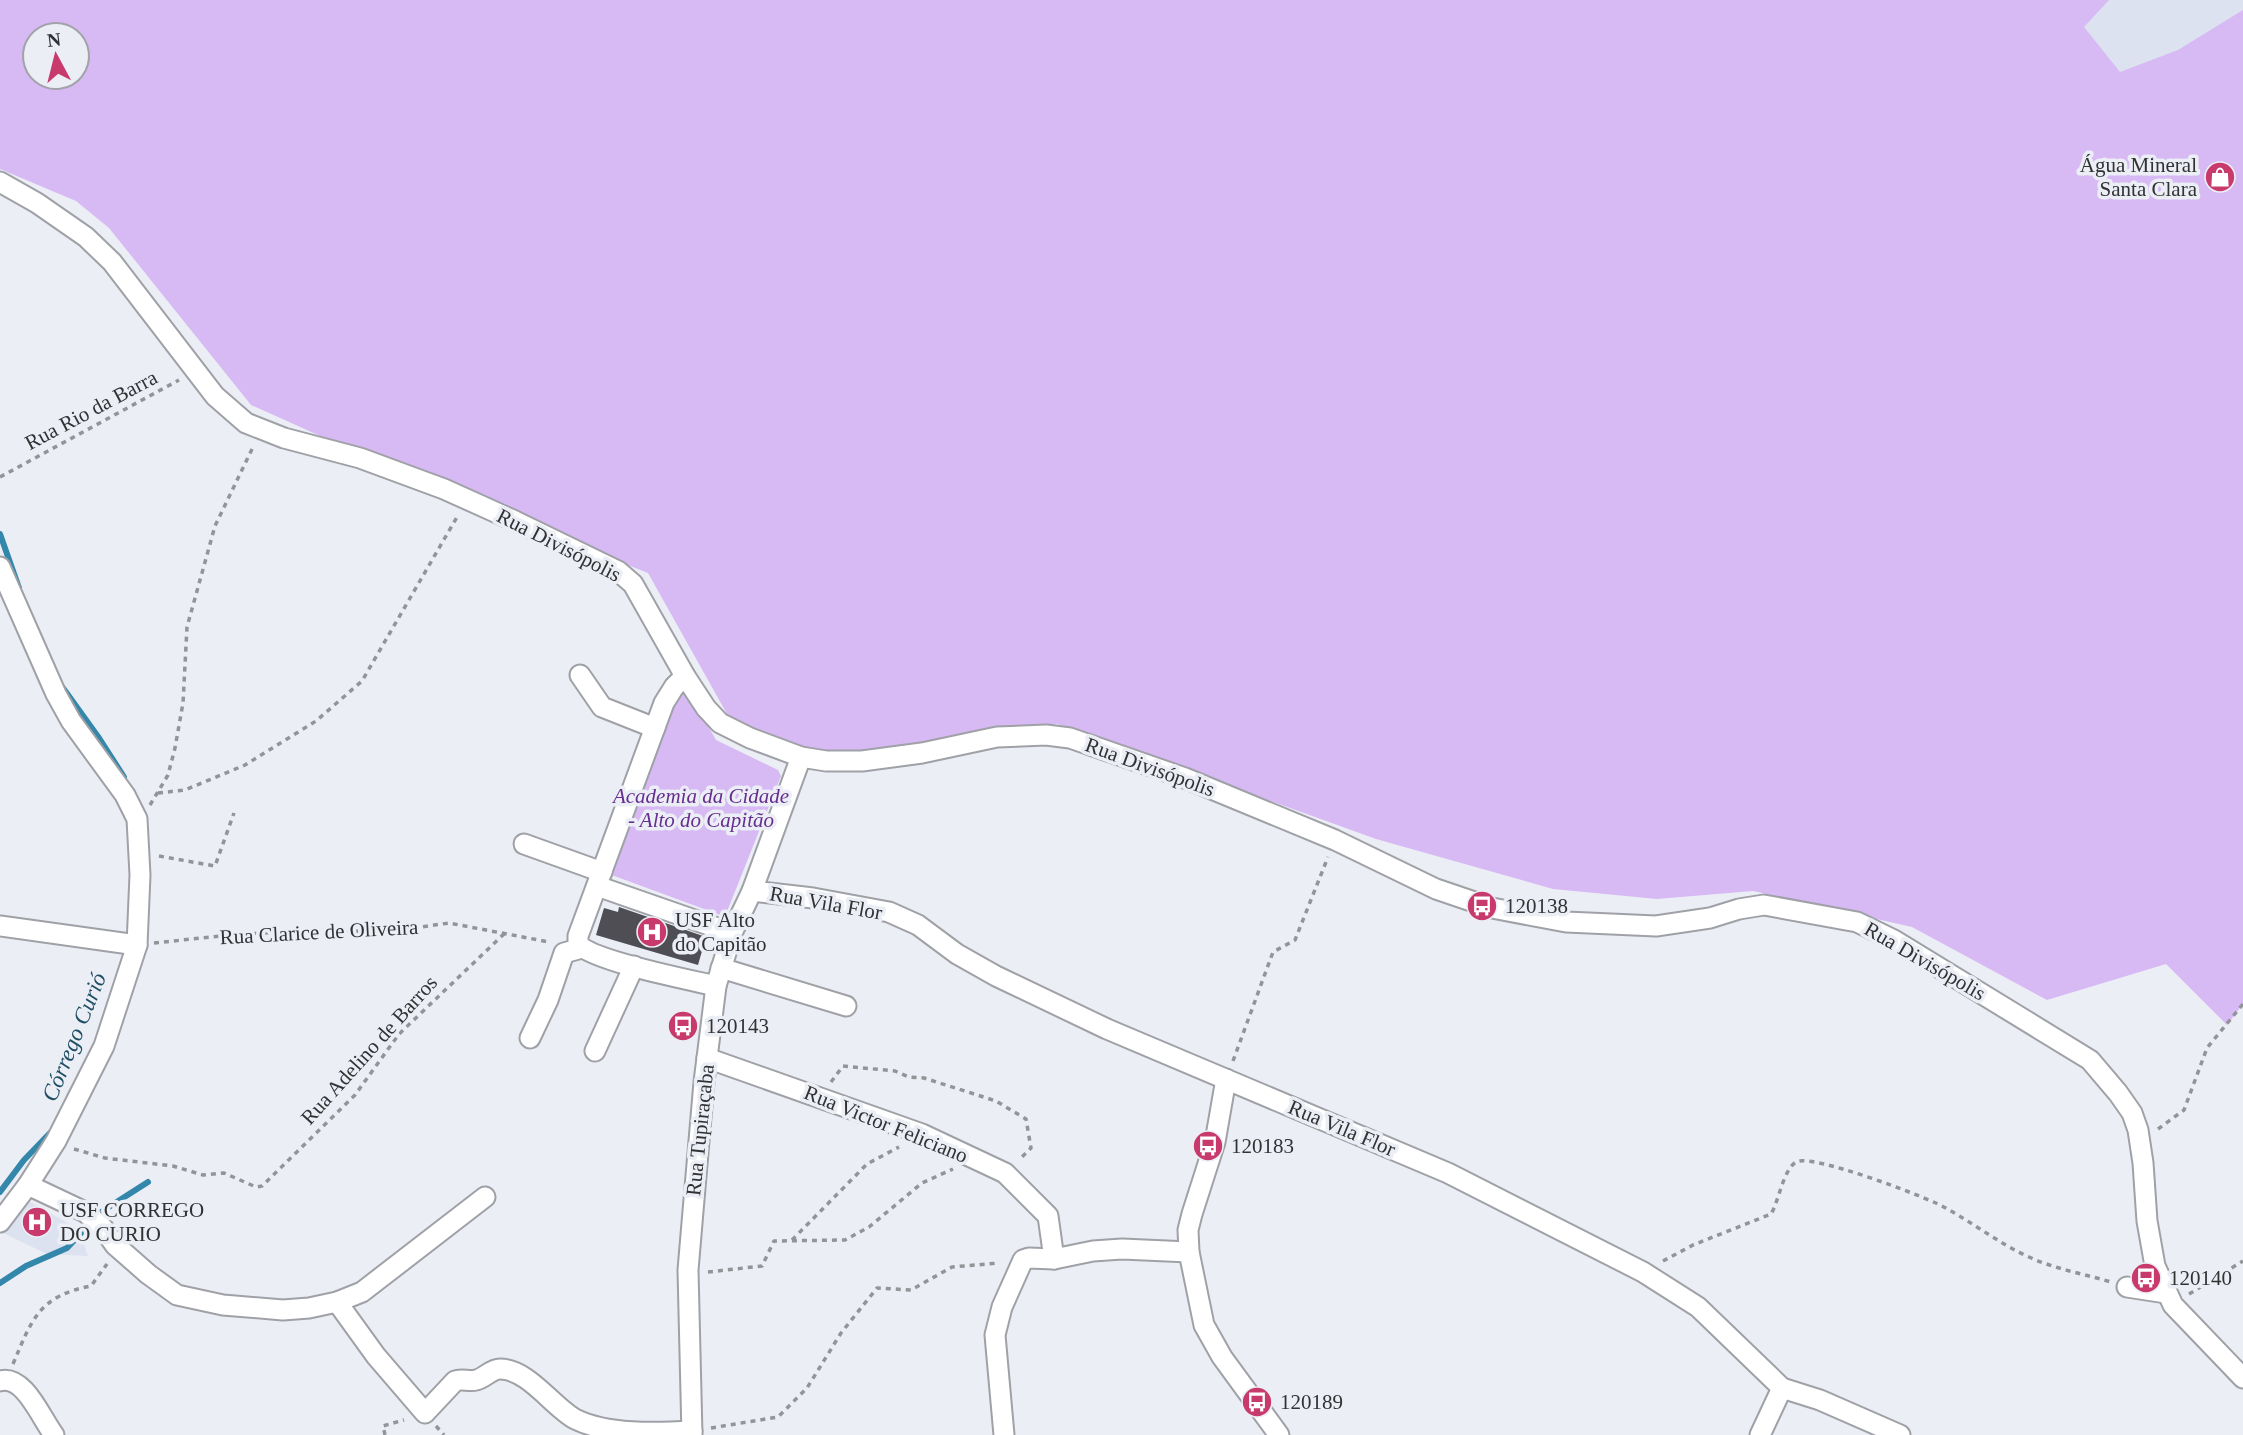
<svg xmlns="http://www.w3.org/2000/svg" width="2243" height="1435" font-family="'Times New Roman',serif">
	<style>
		.built { fill: #dde2f0 }
		.green { fill: #d7b9f4; fill-rule: evenodd }
		.lines { fill: none; stroke-linecap: round; stroke-linejoin: round }
		.stream { stroke: #3287ab; stroke-width: 6 }
		.building { fill: #4e4e54 }
		.minor-casing { stroke: #9fa1a7; stroke-width: 23 }
		.path { stroke: #929498; stroke-width: 3.5; stroke-dasharray: 5 5; stroke-linecap: butt }
		.minor { stroke: #fff; stroke-width: 19 }
		.labels { text-anchor: middle; dominant-baseline: central; stroke-width: 7; stroke-linejoin: round; paint-order: stroke }
		.poi-label { font-size: 21px; fill: #313234; stroke: #eceef5; text-anchor: start }
		.street-label { font-size: 21px; fill: #313234; stroke: #eceef5 }
		.park-label { font-size: 21px; font-style: italic; fill: #652e8f; stroke: #eceef5 }
		.water-label { font-size: 23px; font-style: italic; fill: #204f65; stroke: #eceef5 }
	</style>
	<rect width="100%" height="100%" fill="#eceef5"/>
	<g class="built">
		<polygon points="1860,0 2243,0 2243,238"/>
		<polygon points="23,1198 79,1229 88,1256 47,1254 1,1232"/>
	</g>
	<g class="green">
		<path d="M0,0H2109L2084,27L2120,72L2178,50L2243,10V1004L2227,1025L2166,964L2047,1000L1912,927L1753,891L1657,899L1553,889L1376,839L1057,724L918,758L829,767L736,730L648,573L456,497L251,405L109,228L76,201L0,169ZM35,35H77V77H35Z"/>
		<polygon points="688,691 716,740 778,770 781,776 726,914 723,916 609,874 667,710 681,692"/>
	</g>
	<g class="lines">
		<g class="stream">
			<polyline points="0,534 19,588"/>
			<polyline points="63,688 99,738 124,777"/>
			<polyline points="0,1192 24,1160 50,1133"/>
			<polyline points="101,1212 148,1182"/>
			<polyline points="0,1283 26,1266 67,1248 82,1232"/>
		</g>
	</g>
	<polygon class="building" points="619,907 706,937 698,965 596,935 604,908 618,912"/>
	<g class="lines">
		<g class="minor-casing">
			<g id="minor">
				<polyline points="0,182 37,203 86,237 112,262 215,396 246,423 284,438 360,458 444,489 515,521 618,571 633,584 685,676 706,708 720,723 750,738 801,757 826,761 862,761 922,753 997,737 1046,735 1070,738 1185,778 1335,840 1436,889 1492,908 1566,922 1656,926 1710,918 1739,909 1764,905 1857,922 1894,940 2090,1060 2118,1093 2132,1113 2138,1130 2143,1163 2147,1221 2155,1266 2173,1305 2243,1378"/>
				<polyline points="0,567 56,694 71,721 125,795 137,819 140,875 137,945 104,1046 56,1141 28,1185 0,1222"/>
				<polyline points="580,675 602,707 655,728"/>
				<path d="M685,676L674,687L664,703L578,936V944C593,961 690,980 716,986"/>
				<polyline points="524,844 602,872"/>
				<polyline points="597,886 732,933"/>
				<polyline points="752,891 813,898 889,912 918,925 957,954 996,976 1107,1029 1448,1173 1643,1272 1698,1307 1782,1388 1820,1400 1900,1435"/>
				<polyline points="0,926 137,945"/>
				<polyline points="721,968 846,1006"/>
				<polyline points="530,1038 548,1000 564,953 582,948"/>
				<polyline points="595,1051 634,966"/>
				<polyline points="707,1058 922,1134 1005,1173 1048,1216 1054,1259"/>
				<polyline points="1226,1079 1215,1142 1192,1214 1188,1230 1189,1252 1204,1325 1222,1357 1279,1435"/>
				<polyline points="28,1185 85,1212 103,1228 115,1245 148,1274 177,1295 223,1305 283,1310 309,1308 337,1302 362,1292 485,1197"/>
				<polyline points="2127,1287 2166,1293"/>
				<path d="M337,1302L376,1356L425,1413L455,1381C462,1378 469,1382 476,1380C485,1378 491,1369 500,1369C528,1369 553,1407 575,1419C607,1435 657,1433 692,1431"/>
				<path d="M0,1381C24,1374 41,1418 54,1435"/>
				<polyline points="692,1435 688,1270 704,1082 716,986 732,933 752,891 801,757"/>
				<polyline points="1004,1435 995,1335 1002,1307 1023,1260 1029,1258 1054,1259 1093,1251 1122,1249 1189,1252"/>
				<polyline points="1760,1435 1782,1388"/>
			</g>
		</g>
		<g class="path">
			<polyline points="0,477 179,380"/>
			<polyline points="158,793 185,790 245,765 316,721 362,681 457,517"/>
			<polyline points="150,805 168,775 175,748 183,703 187,627 215,526 253,447"/>
			<polyline points="159,856 215,866 234,813"/>
			<polyline points="154,943 230,935 313,930 385,932 449,923 549,942"/>
			<polyline points="1233,1061 1273,952 1295,940 1328,857"/>
			<polyline points="831,1082 843,1066 895,1071 909,1077 924,1078 996,1101 1026,1119 1031,1148 1019,1160"/>
			<polyline points="2158,1129 2184,1110 2207,1048 2243,1004"/>
			<polyline points="74,1149 105,1158 173,1166 203,1175 224,1173 256,1187 262,1186 355,1095 399,1034 505,933"/>
			<polyline points="792,1240 867,1164 899,1147"/>
			<path d="M1663,1261L1693,1245L1771,1214C1779,1201 1783,1170 1796,1162C1811,1153 1923,1196 1942,1206C1972,1222 1998,1243 2029,1257C2055,1269 2084,1274 2111,1282"/>
			<polyline points="708,1272 762,1266 774,1241 845,1240 869,1227 922,1183 953,1169"/>
			<polyline points="2189,1294 2243,1261"/>
			<path d="M13,1364C32,1319 39,1296 91,1286L107,1264"/>
			<polyline points="436,1426 444,1435"/>
			<polyline points="711,1428 778,1417 807,1388 841,1333 877,1288 911,1290 952,1267 999,1263"/>
			<polyline points="385,1435 383,1426 404,1420"/>
		</g>
		<use href="#minor" class="minor"/>
	</g>
	<defs>
		<g id="shop-disc" transform="scale(1.575)"><circle r="9.5" fill="#c73a6b" stroke="#eceef5"/><path d="M-5-2.5h2.3a2.7 3.5 0 0 1 5.4 0H5L5.5 6h-11ZM-1.5-2.5h3a1.5 2.3 0 0 0-3 0Z" fill="#fff"/></g>
		<g id="bus-disc" transform="scale(1.575)"><circle r="9.5" fill="#c73a6b" stroke="#eceef5"/><path d="M-5-6H5V4H4V6H2V4H-2V6H-4V4H-5ZM-3.5-4V0h7V-4ZM-3.5 1.2v1.5H-2V1.2ZM2 1.2v1.5H3.5V1.2Z" fill="#fff"/></g>
		<g id="hospital-disc" transform="scale(1.575)"><circle r="9.5" fill="#c73a6b" stroke="#eceef5"/><path d="M-5-5h3v3.5h4V-5h3V5h-3V1.5h-4V5h-3Z" fill="#fff"/></g>
	</defs>
	<g fill-rule="evenodd">
		<use href="#shop-disc" x="2220" y="177"/>
		<use href="#bus-disc" x="1482" y="906"/>
		<use href="#hospital-disc" x="652" y="932"/>
		<use href="#bus-disc" x="683" y="1026"/>
		<use href="#bus-disc" x="1208" y="1146"/>
		<use href="#hospital-disc" x="37" y="1222"/>
		<use href="#bus-disc" x="2146" y="1278"/>
		<use href="#bus-disc" x="1257" y="1402"/>
	</g>
	<g class="labels">
		<g class="poi-label">
			<text x="2197" y="165" text-anchor="end">Água Mineral<tspan x="2197" dy="24">Santa Clara</tspan></text>
			<text x="1505" y="906">120138</text>
			<text x="675" y="920">USF Alto<tspan x="675" dy="24">do Capitão</tspan></text>
			<text x="706" y="1026">120143</text>
			<text x="1231" y="1146">120183</text>
			<text x="60" y="1210">USF CORREGO<tspan x="60" dy="24">DO CURIO</tspan></text>
			<text x="2169" y="1278">120140</text>
			<text x="1280" y="1402">120189</text>
		</g>
		<g class="street-label">
			<text transform="translate(91 410) rotate(-28)">Rua Rio da Barra</text>
			<text transform="translate(559 545) rotate(27)">Rua Divisópolis</text>
			<text transform="translate(1150 767) rotate(20)">Rua Divisópolis</text>
			<text transform="translate(826 903) rotate(10)">Rua Vila Flor</text>
			<text transform="translate(319 932) rotate(-3)">Rua Clarice de Oliveira</text>
			<text transform="translate(1925 961) rotate(30)">Rua Divisópolis</text>
			<text transform="translate(369 1050) rotate(-48)">Rua Adelino de Barros</text>
			<text transform="translate(886 1124) rotate(22)">Rua Victor Feliciano</text>
			<text transform="translate(1342 1128) rotate(23)">Rua Vila Flor</text>
			<text transform="translate(700 1130) rotate(-84)">Rua Tupiraçaba</text>
		</g>
		<g class="park-label">
			<text x="701" y="796">Academia da Cidade<tspan x="701" dy="24">- Alto do Capitão</tspan></text>
		</g>
		<g class="water-label">
			<text transform="translate(74 1037) rotate(-68)">Córrego Curió</text>
		</g>
	</g>
	<g transform="translate(56 56) rotate(353)"><circle r="33" fill="#eceef5" stroke="#a1a3a8" stroke-width="2"/>
	<path d="M0-5L12 26L0 18L-12 26Z" fill="#c73a6b"/>
	<text y="-10" font-size="19" font-weight="bold" text-anchor="middle" fill="#313234">N</text>
	</g>
</svg>
